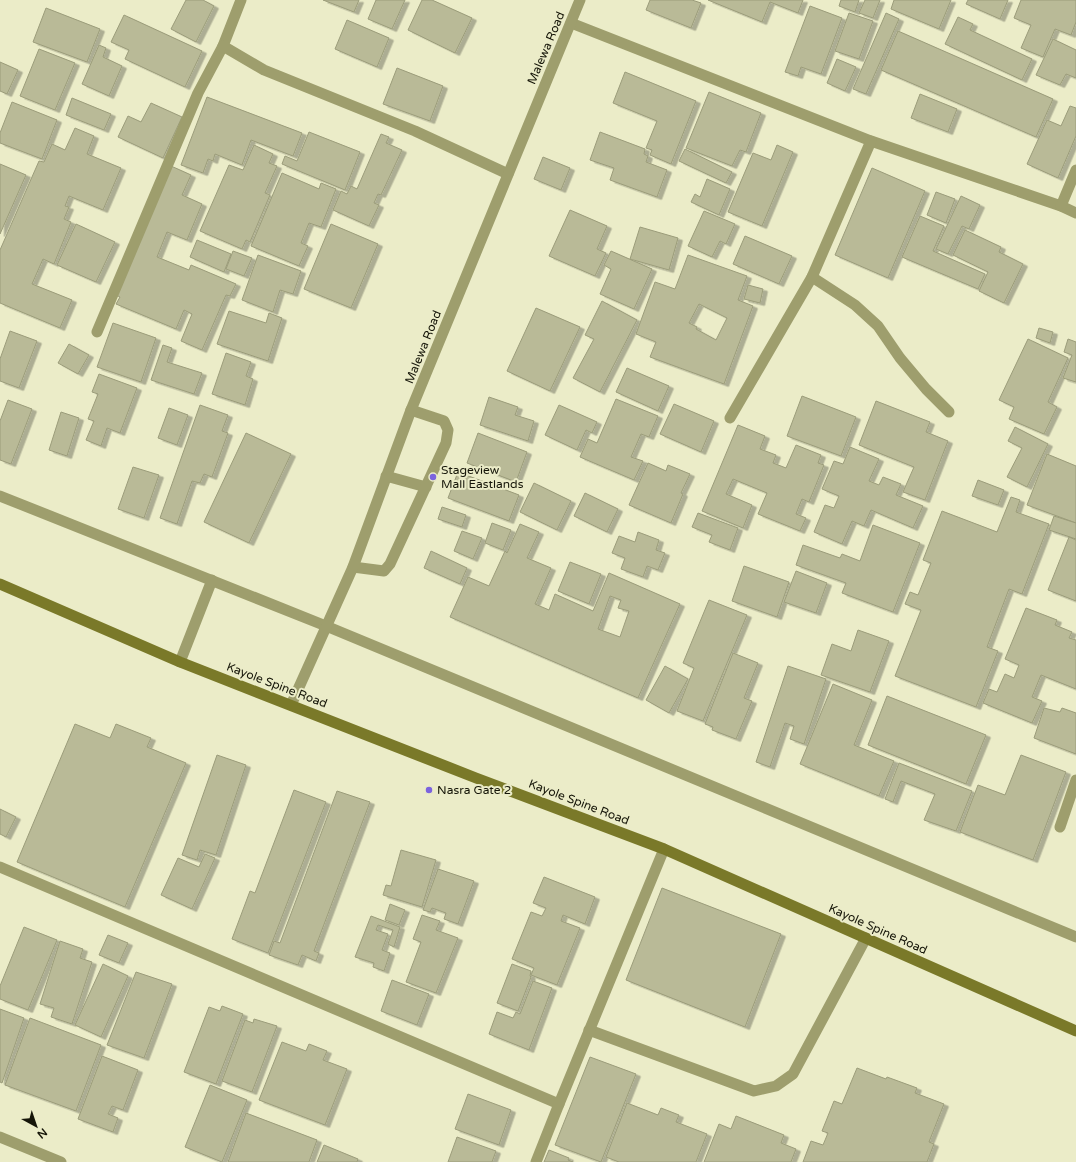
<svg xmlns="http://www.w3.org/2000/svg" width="1076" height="1162" font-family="'Varela Round',sans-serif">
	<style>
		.building { fill: #b9ba97; stroke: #9b9c7a; fill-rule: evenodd; filter: url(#shadow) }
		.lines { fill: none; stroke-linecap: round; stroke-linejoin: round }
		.service { stroke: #9e9e6d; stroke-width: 11 }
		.minor { stroke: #9e9e6d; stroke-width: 11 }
		.tertiary { stroke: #9e9e6d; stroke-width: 11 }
		.secondary { stroke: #7a7929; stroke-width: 11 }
		.poi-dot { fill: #7b63de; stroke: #ebecc8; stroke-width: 1.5 }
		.labels { text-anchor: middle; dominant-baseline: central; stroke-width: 4; stroke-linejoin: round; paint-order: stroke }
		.street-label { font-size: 12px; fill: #151508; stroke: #ebecc8 }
		.poi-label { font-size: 12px; fill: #151508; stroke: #ebecc8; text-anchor: start }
	</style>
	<defs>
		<filter id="shadow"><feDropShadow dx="4.5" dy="2.5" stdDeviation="0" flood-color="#0004"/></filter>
	</defs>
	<rect width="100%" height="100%" fill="#ebecc8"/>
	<g class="building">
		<polygon points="186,0 203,0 214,6 196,42 171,29"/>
		<polygon points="323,0 359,0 354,12"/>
		<polygon points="376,0 405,0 392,29 368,19"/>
		<polygon points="422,0 432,0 472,18 455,53 408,30"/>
		<polygon points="650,0 692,0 701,3 691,28 646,10"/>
		<polygon points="708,0 803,0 798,13 770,2 762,22"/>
		<polygon points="841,0 859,0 855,12 839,6"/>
		<polygon points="865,0 880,0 873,18 859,13"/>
		<polygon points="894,0 951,0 939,29 891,9"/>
		<polygon points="968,0 1008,0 1000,19 966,4"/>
		<polygon points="1021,0 1076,0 1076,22 1071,35 1055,29 1043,57 1021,48 1031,25 1014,18"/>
		<polygon points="810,6 842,18 821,74 801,67 798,76 785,72"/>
		<polygon points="46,8 100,29 87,62 33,42"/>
		<polygon points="849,13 873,21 859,59 835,51"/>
		<polygon points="886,13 899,19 866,94 853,89"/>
		<polygon points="124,15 202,51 185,87 125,59 129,50 111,42"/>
		<polygon points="958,17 973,24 970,30 1032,59 1022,80 945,44"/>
		<polygon points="347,20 389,38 377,67 335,49"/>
		<polygon points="898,31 1053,99 1036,137 881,70"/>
		<polygon points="1053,39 1076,50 1076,78 1066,74 1060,85 1036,75"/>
		<polygon points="99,45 106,48 103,57 122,66 109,96 82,84"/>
		<polygon points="39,49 75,63 55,110 20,96"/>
		<polygon points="837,59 856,67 845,91 827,83"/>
		<polygon points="0,62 18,70 7,94 0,91"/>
		<polygon points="397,68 443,86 430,121 383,104"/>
		<polygon points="625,72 696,101 671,164 650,155 652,150 646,148 657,121 613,103"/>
		<polygon points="709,92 761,113 746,152 740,150 732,166 686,148"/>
		<polygon points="920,94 957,109 948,132 911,118"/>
		<polygon points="207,97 302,133 293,156 251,140 242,165 215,154 213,161 208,159 203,173 181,165"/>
		<polygon points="72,98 111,114 104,130 66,115"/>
		<polygon points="12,102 57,120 42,159 0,143 0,133"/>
		<polygon points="151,103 182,117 163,158 118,137 128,116 141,122"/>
		<polygon points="1070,106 1076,108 1076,136 1058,178 1027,164 1047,120 1061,126"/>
		<polygon points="75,128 94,136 87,154 121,168 103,210 69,196 65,206 69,207 64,219 71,222 54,264 43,259 32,284 72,300 60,328 0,303 0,250 39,161 44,162 52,144 65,150"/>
		<polygon points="309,132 360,152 345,190 282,164 285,156 297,161"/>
		<polygon points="600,132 645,149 644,154 648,156 646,162 667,170 657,197 610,180 614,168 590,160"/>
		<polygon points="381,134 389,137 386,143 402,150 381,195 378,194 374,203 379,205 369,226 333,210 341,191 347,194 351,186 357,189"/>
		<polygon points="254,145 273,154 269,163 277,166 265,193 270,195 250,242 246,240 242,249 200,231 229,165 243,170"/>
		<polygon points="777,145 793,152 762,226 728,212 753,153 771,160"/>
		<polygon points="685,149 732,172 726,183 679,161"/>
		<polygon points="543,157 570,168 561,190 534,179"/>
		<polygon points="0,164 26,175 0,234"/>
		<polygon points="171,166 191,175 182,195 202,204 187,240 167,232 157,257 189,270 191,265 236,284 230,296 226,295 202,350 181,341 192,314 184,310 176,329 116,304 120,297 116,295"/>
		<polygon points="872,168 925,191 888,278 835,255"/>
		<polygon points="282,173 319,189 321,183 336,189 321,227 309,223 301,243 308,246 299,266 251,246"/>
		<polygon points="707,179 730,189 719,215 691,202 695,194 700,197"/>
		<polygon points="936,192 955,199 946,223 927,215"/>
		<polygon points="961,196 980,205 969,229 962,226 948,254 936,249"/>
		<polygon points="570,210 607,226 597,249 606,253 595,276 549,256"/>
		<polygon points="704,211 735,224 726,244 720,241 712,257 688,246"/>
		<polygon points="920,216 944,226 933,251 985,274 978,289 902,257"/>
		<polygon points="76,224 115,242 96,282 57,265"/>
		<polygon points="331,224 378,244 351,308 304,289"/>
		<polygon points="640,227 678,238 669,270 630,259"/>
		<polygon points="965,230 1001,247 999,252 1023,264 1004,303 979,291 988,272 953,255"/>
		<polygon points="745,236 792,256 779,284 733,264"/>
		<polygon points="197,240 231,254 224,272 190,257"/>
		<polygon points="233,251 252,258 244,276 226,269"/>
		<polygon points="611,251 652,269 634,309 600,294 611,269 604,265"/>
		<polygon points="258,255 301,271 293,294 280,290 273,312 242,300"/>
		<path d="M688,255L747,276L738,300L753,306L724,384L650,357L656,342L636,334L655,282L675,289ZM699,304L727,318L716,340L696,329L697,327L689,323Z"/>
		<polygon points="748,285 763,289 760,303 744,299"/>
		<polygon points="602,301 637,320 600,392 573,378 594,339 585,335"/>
		<polygon points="536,308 580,327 550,391 507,371"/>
		<polygon points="229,311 266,323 269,313 282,318 268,361 217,344"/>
		<polygon points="113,323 156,338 141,382 97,367"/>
		<polygon points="1039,328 1053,332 1050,343 1036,338"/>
		<polygon points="10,331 37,341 19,388 0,381 0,359"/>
		<polygon points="1028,339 1068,358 1048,402 1057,407 1044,434 1009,419 1014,407 999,400"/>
		<polygon points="1068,339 1076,342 1076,382 1063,378 1072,355 1064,352"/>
		<polygon points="69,344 89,355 78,374 58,363"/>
		<polygon points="163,345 172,348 167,362 202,373 194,394 151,380"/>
		<polygon points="226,353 251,362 246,376 253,379 245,405 212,394"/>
		<polygon points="627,368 669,386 658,411 616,392"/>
		<polygon points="99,374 137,388 120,433 107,428 101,446 86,440 94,421 88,419 98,394 92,392"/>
		<polygon points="802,396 856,417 841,456 787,436"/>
		<polygon points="489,397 518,407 515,415 534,421 528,441 480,425"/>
		<polygon points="616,399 658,416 649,437 641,434 631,457 643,461 634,480 580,457 588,439 597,443"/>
		<polygon points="8,400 32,409 11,464 0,460 0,421"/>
		<polygon points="876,401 930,422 926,432 948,441 925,500 903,492 914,467 859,445"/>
		<polygon points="674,404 714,421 701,452 660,434"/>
		<polygon points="200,405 228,415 222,431 228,433 212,477 204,474 200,483 192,481 177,524 160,518"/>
		<polygon points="559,405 597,422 592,433 586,430 577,450 545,435"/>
		<polygon points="169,408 188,415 177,445 158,438"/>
		<polygon points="61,412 79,418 67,456 49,450"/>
		<polygon points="738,425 765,436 760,449 776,455 773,463 786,468 796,445 821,455 818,463 824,465 809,502 802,499 796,514 806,518 800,531 758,514 767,493 733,479 726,494 752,505 743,528 702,511"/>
		<polygon points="1015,427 1048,444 1027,487 1007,477 1022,448 1008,441"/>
		<polygon points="246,433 291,454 249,543 204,522"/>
		<polygon points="478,433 527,452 516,482 467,463"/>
		<polygon points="850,447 879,459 869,481 879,485 883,477 901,484 896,495 923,506 913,528 871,510 864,526 852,521 842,544 814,532 825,505 834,508 839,496 822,489 834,461 843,464"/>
		<polygon points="1047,454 1076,466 1076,523 1027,505"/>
		<polygon points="648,463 666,471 668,465 690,474 681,493 683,494 671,523 629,505"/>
		<polygon points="133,467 159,475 144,518 118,509"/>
		<polygon points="458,472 519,495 509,521 448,498"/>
		<polygon points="978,480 1004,490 998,505 972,496"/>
		<polygon points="534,483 571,501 557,530 520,512"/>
		<polygon points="585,493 618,509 607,532 574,516"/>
		<polygon points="1011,497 1020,500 1016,512 1049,524 1022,594 1009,589 987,647 998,651 976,707 895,676 921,610 905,604 910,592 918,595 931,563 923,560 942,511 997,532"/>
		<polygon points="442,507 466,515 462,527 438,519"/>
		<polygon points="698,513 738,528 730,550 709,542 712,535 692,527"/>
		<polygon points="1054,516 1076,523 1076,539 1049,530"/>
		<polygon points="492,523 511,530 503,550 485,543"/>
		<path d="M520,524L539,532L527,558L551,568L535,604L549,610L555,594L593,611L609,573L680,604L638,698L450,617L468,577L489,586L505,551L507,553ZM610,596L621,600L618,608L629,611L620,637L598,629Z"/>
		<polygon points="873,525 920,543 893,612 842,593 846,583 796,565 803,545 840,558 842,554 860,561"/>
		<polygon points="462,531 482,538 473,559 454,551"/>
		<polygon points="638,532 659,540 656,550 665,553 658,570 647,566 643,577 621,569 625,558 612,553 619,536 635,542"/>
		<polygon points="1069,537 1076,540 1076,601 1048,590"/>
		<polygon points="431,551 467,568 460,584 424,568"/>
		<polygon points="570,562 601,574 589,604 558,591"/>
		<polygon points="744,566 789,582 777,617 732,601"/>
		<polygon points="796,571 827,583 816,613 784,602"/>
		<polygon points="709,600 747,615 703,721 677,711 694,668 683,663"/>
		<polygon points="1026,608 1057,620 1055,625 1072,632 1069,638 1076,640 1076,689 1041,675 1032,697 1042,701 1032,723 983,703 989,689 997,692 1005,674 1014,678 1019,665 1005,659"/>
		<polygon points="858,630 889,641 870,692 821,675 832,644 851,651"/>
		<polygon points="733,653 758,663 744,698 752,701 736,739 712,730 713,727 705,724"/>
		<polygon points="665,666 688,679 669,713 646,700"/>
		<polygon points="788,666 826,679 804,744 790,739 794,726 785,723 770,767 756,762"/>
		<polygon points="833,684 872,700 854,745 894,761 879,796 800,764"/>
		<polygon points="887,696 986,735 966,784 868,745"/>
		<polygon points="1044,708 1060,712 1062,708 1076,713 1076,754 1034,738"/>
		<polygon points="75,724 110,738 116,724 151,738 147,747 186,763 125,907 17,862"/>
		<polygon points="217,755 246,765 216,855 200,850 197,860 182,855"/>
		<polygon points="1021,755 1066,772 1033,860 960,832 978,785 1005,795"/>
		<polygon points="899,763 972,791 956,831 924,820 935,794 901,781 893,802 885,799"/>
		<polygon points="294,790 326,802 268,953 232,939 250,891 255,893"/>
		<polygon points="337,791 370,802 314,951 319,953 316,961 302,955 298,965 269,955 274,941 280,943"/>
		<polygon points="0,809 16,817 6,837 0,834"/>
		<polygon points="401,850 436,860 422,907 383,895 386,885 391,886"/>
		<polygon points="205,854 215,858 192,909 161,895 178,858 199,867"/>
		<polygon points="438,869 474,881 458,924 444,919 446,913 432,908 430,912 423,910"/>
		<polygon points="544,877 595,897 585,924 563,915 561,921 580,928 557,985 531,975 534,968 512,959 531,912 542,916 546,908 533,903"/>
		<polygon points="662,888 781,934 745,1027 626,980"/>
		<polygon points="390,904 405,910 399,925 385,920"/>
		<polygon points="422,915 440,921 436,930 458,938 436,993 406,982 421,942 413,939"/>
		<polygon points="371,916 400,927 394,947 388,944 393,930 378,925 376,930 388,934 382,950 390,953 384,971 373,967 374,963 355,957"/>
		<polygon points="24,927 57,940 28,1010 0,999 0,986"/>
		<polygon points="108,935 128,943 119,963 99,955"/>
		<polygon points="60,941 83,949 80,958 92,962 72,1024 51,1017 54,1008 40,1004"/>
		<polygon points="103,964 128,976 101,1037 75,1025"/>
		<polygon points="512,964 531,971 530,976 531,977 518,1011 497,1003"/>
		<polygon points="136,972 172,984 144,1058 107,1045"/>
		<polygon points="392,980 429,994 417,1025 381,1011"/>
		<polygon points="533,981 552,988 529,1050 489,1034 497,1012 513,1018 516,1012 520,1014"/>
		<polygon points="222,1006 243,1014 216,1084 184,1072 209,1007 220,1011"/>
		<polygon points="0,1009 24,1018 2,1083 0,1082"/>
		<polygon points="30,1018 101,1045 76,1111 5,1085"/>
		<polygon points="254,1019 277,1026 252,1092 222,1081 245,1020 253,1023"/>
		<polygon points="282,1042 306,1051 309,1044 327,1051 323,1060 347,1069 325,1125 259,1100"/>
		<polygon points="102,1056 138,1070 123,1110 112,1106 108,1114 118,1118 113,1132 78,1119"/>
		<polygon points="590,1057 636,1074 601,1162 555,1145"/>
		<polygon points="857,1068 886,1079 887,1077 917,1088 915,1093 944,1104 929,1142 934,1144 927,1162 803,1162 811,1141 823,1145 828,1133 822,1131 834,1101 842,1104"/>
		<polygon points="210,1085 247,1100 222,1162 185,1147"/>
		<polygon points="468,1094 511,1110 499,1145 455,1129"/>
		<polygon points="627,1103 658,1115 661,1108 679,1115 676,1122 707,1134 696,1162 619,1162 606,1157"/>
		<polygon points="246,1113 317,1140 309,1162 228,1162"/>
		<polygon points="736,1116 784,1135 781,1143 796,1149 791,1162 704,1162 719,1124 731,1129"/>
		<polygon points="457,1137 496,1151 492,1162 448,1162"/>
		<polygon points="324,1145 358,1159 357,1162 317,1162"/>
		<polygon points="549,1150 569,1158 568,1160 573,1162 544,1162"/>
	</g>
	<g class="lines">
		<g class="service">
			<polyline points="812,277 855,305 878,326 900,358 926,389 949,412"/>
			<polyline points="386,476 426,487"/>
			<polyline points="0,496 326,626 1076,937"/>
			<polyline points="353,567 384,571 390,564 446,443 448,430 444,421 411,410"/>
			<polyline points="180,662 212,580"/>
		</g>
		<g class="minor">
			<polyline points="571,23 871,141 1061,206 1076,213"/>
			<polyline points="223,46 241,0"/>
			<polyline points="1061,206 1076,170"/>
			<polyline points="97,332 198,93 223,46 264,70 415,131 508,174"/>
			<polyline points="730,418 812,277 871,141"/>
			<polyline points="1060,827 1076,780"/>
			<polyline points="0,867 559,1104"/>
			<polyline points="589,1030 754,1091 776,1086 793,1074 866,938"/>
			<polyline points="0,1137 61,1162"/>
			<polyline points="536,1162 559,1104 664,849"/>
		</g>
		<polyline class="tertiary" points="291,705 353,567 411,410 580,0"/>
		<polyline class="secondary" points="0,584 180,662 476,778 664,849 1076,1031"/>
	</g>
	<g class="poi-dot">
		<circle cx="433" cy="477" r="4"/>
		<circle cx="429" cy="790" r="4"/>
	</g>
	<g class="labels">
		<g class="street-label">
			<text transform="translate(546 48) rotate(-67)">Malewa Road</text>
			<text transform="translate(423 347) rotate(-68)">Malewa Road</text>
			<text transform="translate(277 685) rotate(21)">Kayole Spine Road</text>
			<text transform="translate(579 802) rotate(21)">Kayole Spine Road</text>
			<text transform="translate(878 929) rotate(24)">Kayole Spine Road</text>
		</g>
		<g class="poi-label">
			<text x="441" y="470">Stageview<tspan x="441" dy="14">Mall Eastlands</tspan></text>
			<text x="437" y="790">Nasra Gate 2</text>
		</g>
	</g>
	<g transform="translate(36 1126) rotate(140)" stroke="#ebecc8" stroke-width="3" paint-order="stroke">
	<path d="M0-3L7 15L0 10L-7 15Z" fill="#151508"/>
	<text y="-6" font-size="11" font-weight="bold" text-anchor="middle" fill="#151508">N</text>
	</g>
</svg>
